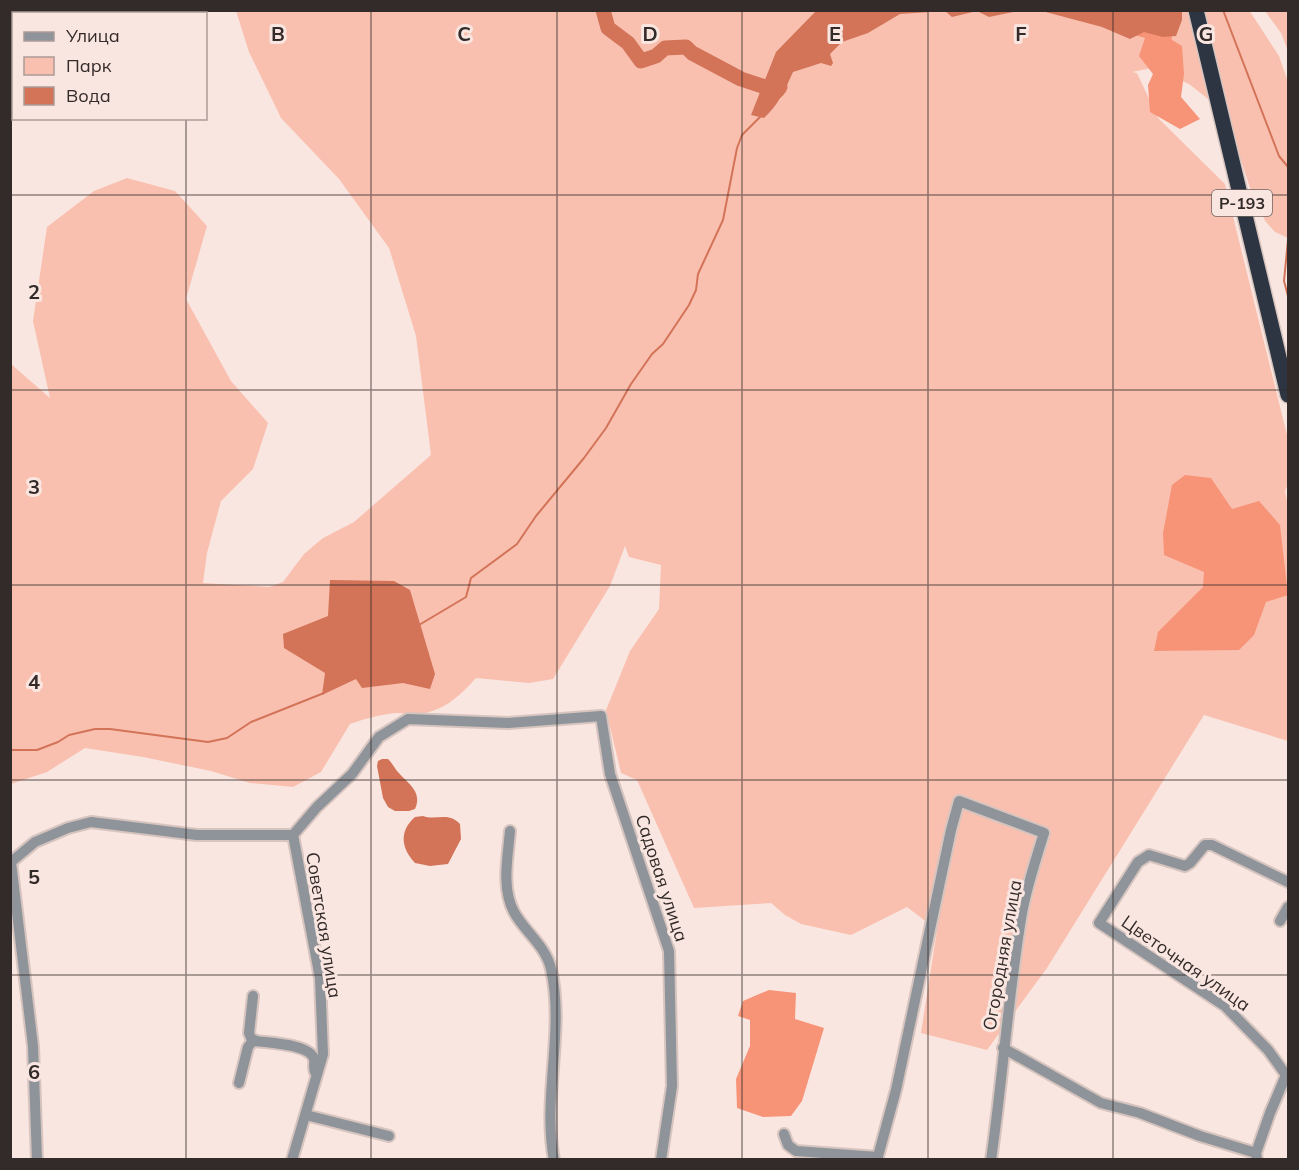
<svg xmlns="http://www.w3.org/2000/svg" width="1299" height="1170" font-family="Mulish,sans-serif">
	<style>
		.green { fill: #f9c0b0 }
		.forest { fill: #f79377 }
		.water { fill: #d37358 }
		.lines { fill: none; stroke-linecap: round; stroke-linejoin: round }
		.stream { stroke: #d37358; stroke-width: 2 }
		.river { stroke: #d37358; stroke-width: 15 }
		.minor-casing { stroke: #d6c4bf; stroke-width: 14 }
		.highway-casing { stroke: #d6c4bf; stroke-width: 18 }
		.minor { stroke: #8f939a; stroke-width: 10 }
		.highway { stroke: #2c3541; stroke-width: 15 }
		.grid { fill: none; stroke: #332b29; stroke-width: 1.5; stroke-opacity: 0.55 }
		.labels { text-anchor: middle; dominant-baseline: central; stroke-width: 6; stroke-linejoin: round; paint-order: stroke }
		.shield { fill: #fae6e0; stroke: #6f6360; stroke-width: 1.5 }
		.shield-label { font-size: 16px; font-weight: bold; fill: #332b29 }
		.street-label { font-size: 18px; fill: #332b29; stroke: #fae6e0 }
		.grid-label { font-size: 20px; text-anchor: middle; font-weight: bold; fill: #332b29; stroke: #fae6e0; stroke-width: 6; stroke-linejoin: round; paint-order: stroke }
	</style>
	<rect width="100%" height="100%" fill="#fae6e0"/>
	<g class="green">
		<path d="M1249,10L1279,56L1288,82V238L1275,232L1266,222L1254,200L1241,160L1208,99L1189,84L1152,68L1132,72L1137,73L1158,118L1225,184L1288,439V484L1285,491L1288,506V741L1204,715L1047,968L987,1050L921,1033L937,930L907,907L851,935L801,924L785,915L771,903L694,908L637,780L621,773L606,710L630,651L659,609L661,565L629,557L625,546L610,586L553,679L529,683L476,678C460,696 442,713 416,714C410,714 403,713 397,713C382,714 364,719 350,724L321,772L293,787L250,783L211,771L143,757L85,748L47,772L11,784V364L50,398L33,321L47,227L94,191L127,178L175,191L207,226L186,299L231,381L268,423L253,469L221,501L207,553L203,583L269,587L283,582L304,554L323,538L354,522L431,455L416,336L389,248L339,179L281,118L249,52L236,11Z"/>
		<polygon points="1265,11 1288,11 1288,51 1281,33"/>
	</g>
	<g class="forest">
		<polygon points="1168,11 1172,40 1182,46 1184,74 1181,97 1200,119 1180,129 1150,112 1148,85 1153,74 1139,56 1145,38 1128,33"/>
		<polygon points="1185,475 1211,478 1232,509 1259,501 1280,525 1288,595 1266,602 1254,635 1239,650 1154,651 1158,632 1203,587 1204,572 1164,555 1163,533 1172,485"/>
		<polygon points="769,990 796,993 795,1019 824,1028 802,1101 791,1116 763,1117 737,1108 736,1079 750,1046 750,1020 738,1016 743,1001"/>
	</g>
	<g class="water">
		<path d="M816,11V10L1018,11L989,17L977,11L952,17L945,11L900,14L868,33L842,42L830,54L833,63L831,66L821,63L793,72C785,90 779,104 764,118L751,115L776,52Z"/>
		<polygon points="1042,11 1182,11 1182,20 1176,36 1163,37 1144,32 1130,39 1102,27"/>
		<polygon points="330,580 394,581 410,590 435,674 430,689 403,683 362,688 356,679 322,695 325,673 284,648 283,634 328,616"/>
		<path d="M382,759H388C392,763 394,767 397,771C407,783 423,791 415,809L409,811H395L388,807L383,798L377,766L378,761Z"/>
		<path d="M423,816C436,821 448,811 460,824L461,839L448,864L430,866L415,863C402,849 398,832 415,817Z"/>
	</g>
	<g class="lines">
		<g class="stream">
			<polyline points="1223,10 1279,156 1288,167"/>
			<polyline points="1288,240 1284,281 1288,296"/>
			<polyline points="419,625 466,597 471,578 517,544 536,516 584,458 606,428 631,384 652,354 663,344 689,305 696,290 698,274 723,220 737,148 742,135 761,116"/>
			<polyline points="10,750 37,750 58,742 69,735 95,729 110,729 208,742 227,738 251,722 324,693"/>
		</g>
		<polyline class="river" points="603,10 608,28 628,43 641,61 656,56 665,48 686,47 692,53 741,79 777,91 780,87"/>
		<g class="minor-casing">
			<g id="minor">
				<path d="M510,831C508,856 501,888 514,912C524,931 546,946 551,969C565,1031 542,1097 554,1160"/>
				<polyline points="293,835 317,807 352,774 379,737 408,719 508,723 601,716 610,774 669,951 672,1086 661,1160"/>
				<polyline points="11,862 33,1046 37,1160"/>
				<polyline points="11,862 35,842 68,828 91,822 197,835 293,835"/>
				<polyline points="1280,921 1288,907"/>
				<path d="M253,996L249,1033L251,1038L256,1041C270,1043 310,1044 314,1059C315,1063 313,1068 315,1072"/>
				<polyline points="1003,1048 1101,1103 1140,1113 1200,1136 1256,1153"/>
				<polyline points="239,1083 248,1047 252,1042 256,1041"/>
				<polyline points="306,1115 389,1136"/>
				<polyline points="784,1134 788,1145 796,1151 878,1157"/>
				<polyline points="292,1160 323,1054 320,978 293,835"/>
				<path d="M877,1160L896,1090L951,830L959,801L1044,833C1036,859 1027,886 1022,913C1008,995 1003,1077 991,1160"/>
				<polyline points="1257,1160 1256,1153 1270,1113 1286,1075 1268,1050 1225,1006 1099,923 1138,862 1149,855 1185,866 1190,863 1205,845 1212,845 1288,882"/>
			</g>
		</g>
		<g class="highway-casing">
			<polyline id="highway" points="1196,10 1288,395"/>
		</g>
		<use href="#minor" class="minor"/>
		<use href="#highway" class="highway"/>
	</g>
	<path class="grid" d="M186,10V14M371,10V1160M557,10V1160M742,10V1160M928,10V1160M1113,10V1160M186,118V1160M10,195H1288M10,390H1288M10,585H1288M10,780H1288M10,975H1288"/>
	<g class="labels">
		<rect class="shield" x="1212" y="190" width="60" height="26" rx="4.5"/>
		<g class="shield-label">
			<text x="1242" y="203">Р-193</text>
		</g>
		<g class="street-label">
			<text transform="translate(662 878) rotate(72)">Садовая улица</text>
			<text transform="translate(324 925) rotate(81)">Советская улица</text>
			<text transform="translate(1002 955) rotate(-80)">Огородняя улица</text>
			<text transform="translate(1186 963) rotate(35)">Цветочная улица</text>
		</g>
	</g>
	<g class="grid-label">
		<text x="278" y="41">B</text>
		<text x="464" y="41">C</text>
		<text x="650" y="41">D</text>
		<text x="835" y="41">E</text>
		<text x="1021" y="41">F</text>
		<text x="1206" y="41">G</text>
		<text x="34" y="299">2</text>
		<text x="34" y="494">3</text>
		<text x="34" y="689">4</text>
		<text x="34" y="884">5</text>
		<text x="34" y="1079">6</text>
	</g>
	<rect width="1299" height="1170" fill="none" stroke="#332b29" stroke-width="24"/>
	<rect x="12" y="12" width="195" height="108" fill="#fae6e0" stroke="#aa9b97" stroke-width="1.5"/>
	<rect x="24" y="32" width="30" height="9" fill="#8f939a" stroke="#aa9b97" stroke-width="1.5"/>
	<text x="66" y="42" font-size="18" fill="#332b29">Улица</text>
	<rect x="24" y="57" width="30" height="18" fill="#f9c0b0" stroke="#aa9b97" stroke-width="1.5"/>
	<text x="66" y="72" font-size="18" fill="#332b29">Парк</text>
	<rect x="24" y="87" width="30" height="18" fill="#d37358" stroke="#aa9b97" stroke-width="1.5"/>
	<text x="66" y="102" font-size="18" fill="#332b29">Вода</text>
</svg>
